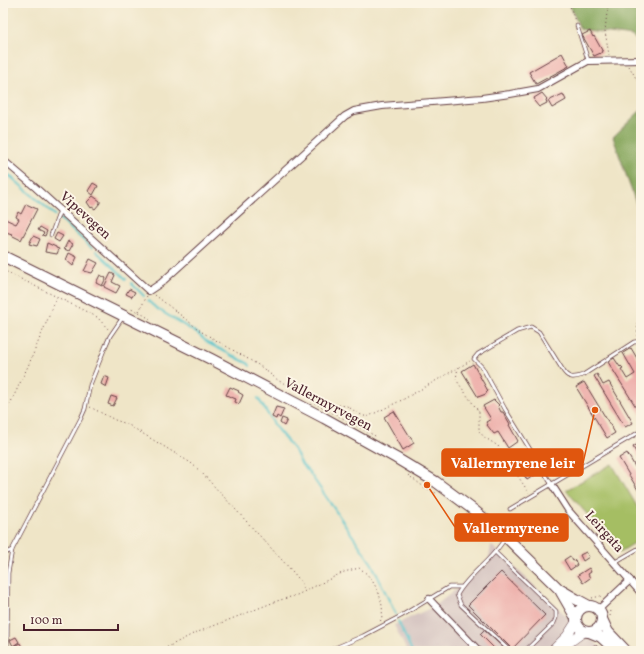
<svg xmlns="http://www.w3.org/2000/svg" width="644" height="654" font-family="Vollkorn,serif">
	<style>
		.industrial { fill: #d1bfbd }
		.green { fill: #a5be64; stroke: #786e48 }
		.forest { fill: #84a55a; stroke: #676242 }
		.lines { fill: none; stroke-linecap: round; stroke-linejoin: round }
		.stream { stroke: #57c4cc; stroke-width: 2 }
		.building { fill: #edaca8 }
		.lane-casing { stroke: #633d42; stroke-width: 4.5 }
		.street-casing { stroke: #633d42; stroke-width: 8 }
		.secondary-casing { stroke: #633d42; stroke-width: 10 }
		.primary-casing { stroke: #633d42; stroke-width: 12 }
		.path { stroke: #633d42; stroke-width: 1; stroke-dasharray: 1 3; stroke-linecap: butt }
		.lane { stroke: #fff; stroke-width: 3 }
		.street { stroke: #fff; stroke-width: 6 }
		.secondary { stroke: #fff; stroke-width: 9 }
		.primary { stroke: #fff; stroke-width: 10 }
		.labels { text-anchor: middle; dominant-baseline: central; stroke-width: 4; stroke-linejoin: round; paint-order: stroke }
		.street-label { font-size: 14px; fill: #4a1f2b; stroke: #fcf5e5 }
		.leader { fill: none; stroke: #e0560e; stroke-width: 1.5 }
		.callout-dot { fill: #e0560e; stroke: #fcf5e5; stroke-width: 1.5 }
		.callout { fill: #e0560e; stroke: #e0560e; stroke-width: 1.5 }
		.callout-label { font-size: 15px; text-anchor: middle; font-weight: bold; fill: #fff }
	</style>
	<rect width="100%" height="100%" fill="#fcf5e5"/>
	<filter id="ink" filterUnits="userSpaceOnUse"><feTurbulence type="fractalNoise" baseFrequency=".025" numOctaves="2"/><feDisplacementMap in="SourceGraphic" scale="8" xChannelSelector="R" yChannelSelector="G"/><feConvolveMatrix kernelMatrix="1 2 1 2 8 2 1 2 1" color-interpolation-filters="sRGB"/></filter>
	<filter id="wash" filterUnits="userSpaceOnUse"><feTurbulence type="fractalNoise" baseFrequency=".012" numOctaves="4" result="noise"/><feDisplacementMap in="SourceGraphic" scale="16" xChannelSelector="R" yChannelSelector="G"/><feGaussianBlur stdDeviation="0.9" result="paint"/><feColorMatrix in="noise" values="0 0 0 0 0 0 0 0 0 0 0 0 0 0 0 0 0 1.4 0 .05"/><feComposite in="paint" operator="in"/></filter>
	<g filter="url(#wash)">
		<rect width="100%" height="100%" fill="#efe5c7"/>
		<polygon class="industrial" points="491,545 604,651 407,651 394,625 435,606 488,564"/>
		<polygon class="green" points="612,464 641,513 641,539 620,552 566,490"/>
		<g class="forest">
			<polygon points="569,3 641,3 641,44 632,36 580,29"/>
			<polygon points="641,110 641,218 613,137"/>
		</g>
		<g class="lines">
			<g class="stream">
				<polyline points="3,170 55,215"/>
				<polyline points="60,219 92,248"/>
				<polyline points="96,251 126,279"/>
				<polyline points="131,283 144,296"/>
				<polyline points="148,301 156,308 198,334 208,343 249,364 250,366"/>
				<polyline points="258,398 277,429 295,451 302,465 309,472 372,564 396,615"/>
				<polyline points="398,621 412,651"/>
			</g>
		</g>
		<g id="blocks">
			<g class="building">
				<polygon points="590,31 593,37 594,36 603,52 594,56 582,35"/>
				<polygon points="562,53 569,66 536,84 529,72"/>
				<polygon points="542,93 547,99 546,100 547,103 539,107 534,101 535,100 534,98"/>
				<polygon points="563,94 566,100 552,108 548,101"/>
				<polygon points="93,183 98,186 93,195 88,191"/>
				<polygon points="93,196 100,201 100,203 95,209 92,207 91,208 87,202"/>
				<polygon points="26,204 37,209 21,240 11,235 12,234 3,231 3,218 16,224 19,219 16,217 18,212 21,214"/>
				<polygon points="40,227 47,231 45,236 42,235 44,233 38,230"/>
				<polygon points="57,233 63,236 59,242 54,239"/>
				<polygon points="33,236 40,239 37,246 29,244"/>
				<polygon points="68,241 73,244 69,251 64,249"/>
				<polygon points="47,243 56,247 56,248 59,249 57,254 45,252"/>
				<polygon points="69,253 77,257 73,266 66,260"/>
				<polygon points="90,259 98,263 92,273 84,271"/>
				<polygon points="111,273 115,275 112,282 120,286 116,293 104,287"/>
				<polygon points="100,275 106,278 102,286 96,283"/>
				<polygon points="129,289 135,292 132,297 126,294"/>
				<polygon points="631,348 641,365 641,415 608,362 614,358 620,367 621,366 623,368 621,369 627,379 635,374 623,353"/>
				<polygon points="473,364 488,391 486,393 486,394 478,397 462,371"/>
				<polygon points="597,374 603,385 609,382 633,423 625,427 594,376"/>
				<polygon points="104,376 109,378 106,387 101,384"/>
				<polygon points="584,382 615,433 607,438 576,387"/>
				<polygon points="230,387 239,391 238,392 243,395 239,404 235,402 236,399 226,395"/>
				<polygon points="111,396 117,398 113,406 108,404"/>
				<polygon points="494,400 499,405 498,406 501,412 503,412 510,424 509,425 518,441 508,448 498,432 494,434 487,425 488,425 486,422 491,419 483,406"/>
				<polygon points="276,407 284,409 280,418 277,416 276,419 272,417"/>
				<polygon points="394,411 414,443 403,450 384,417"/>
				<polygon points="282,418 287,420 284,426 280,423"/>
				<polygon points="641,442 641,461 633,447"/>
				<polygon points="524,450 538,473 527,480 513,456"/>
				<polygon points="627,453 641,477 641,495 619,458"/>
				<polygon points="586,552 589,557 583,561 580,555"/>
				<polygon points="570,556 573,561 575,560 577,565 570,570 564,560"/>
				<polygon points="589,568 591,572 588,574 590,578 583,583 578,575"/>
				<polygon points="501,572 545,615 512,649 468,605"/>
				<polygon points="484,630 505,649 503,651 497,651 480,634"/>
				<polygon points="16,637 19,642 13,646 10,640"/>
				<polygon points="20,643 22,647 15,651 12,647"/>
			</g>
		</g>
	</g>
	<g filter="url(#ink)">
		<use href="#blocks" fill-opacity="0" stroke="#633d42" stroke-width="1"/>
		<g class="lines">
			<g class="lane-casing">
				<g id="lane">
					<polyline points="577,26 588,60"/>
					<polyline points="51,235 60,210"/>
					<path d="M552,485L505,409L482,367L474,359L478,354L517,331L531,327L539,332L564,372C569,379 575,378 583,375L634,342L641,341"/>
					<polyline points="510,509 641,431"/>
					<path d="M505,538C493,560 468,574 457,595L461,605L510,651"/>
					<polyline points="495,552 556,611 556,618 554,623 525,651"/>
					<polyline points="3,554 12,550"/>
					<polyline points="615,562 641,547"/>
					<polyline points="595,647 600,651"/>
					<polyline points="7,651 8,573 12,550 81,418 85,409 90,385 106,345 110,336 123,317"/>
					<polyline points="328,651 363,636 401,616 449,587 461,587"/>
				</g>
			</g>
			<g class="street-casing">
				<g id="street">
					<polyline points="3,160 36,188 149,291 161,283 345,116 354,111 382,106 482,98 510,94 538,89 588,61 641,60"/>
					<polyline points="552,485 568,510 641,593"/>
					<polyline points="429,599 479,651"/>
					<polyline points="598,610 630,580"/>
				</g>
			</g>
			<g class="secondary-casing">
				<g id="secondary">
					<polyline points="563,647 585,631"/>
					<polyline points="552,651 567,636 576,622"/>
				</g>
			</g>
			<g class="primary-casing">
				<g id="primary">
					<polyline points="3,256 211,359 324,418 396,458 436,482 475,511 506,537 559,589 576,599 589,606"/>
					<polyline points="561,592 576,618"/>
					<circle cx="589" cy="619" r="13"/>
					<polyline points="602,619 608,632 626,651"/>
					<polyline points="589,632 601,637 614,649"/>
				</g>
			</g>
			<g class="path">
				<polyline points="569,3 575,21"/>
				<polyline points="608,3 605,31 609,55"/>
				<polyline points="629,66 641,87"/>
				<polyline points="3,270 97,317 109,330"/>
				<polyline points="155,295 202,332 260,366 279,381 322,401 338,405 347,406 359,414 367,417 404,399 470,361"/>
				<polyline points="128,308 139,312 150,319"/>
				<polyline points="139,311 147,296"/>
				<polyline points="638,336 637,322 641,314"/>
				<polyline points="458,367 456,379 459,384 479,412 479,431 484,437 498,446 529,493"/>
				<polyline points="311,401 377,437"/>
				<polyline points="90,407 115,420 127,424 191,463 201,472 293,572 302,583 304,591"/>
				<polyline points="3,419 29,364 57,297"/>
				<polyline points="408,475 424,487 436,493"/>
				<polyline points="592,598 601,596"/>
				<polyline points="610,616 612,605"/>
				<path d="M160,651L193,634L277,601L297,595L344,572L359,568C374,576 388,606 380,622"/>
			</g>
			<use href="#lane" class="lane"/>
			<use href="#street" class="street"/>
			<use href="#secondary" class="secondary"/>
			<use href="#primary" class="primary"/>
		</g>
	</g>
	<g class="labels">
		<g class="street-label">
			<text transform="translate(85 216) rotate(42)">Vipevegen</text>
			<text transform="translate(328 405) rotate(28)">Vallermyrvegen</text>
			<text transform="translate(604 532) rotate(48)">Leirgata</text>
		</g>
	</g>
	<path class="leader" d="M595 410L583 463M427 485L455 527"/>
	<g class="callout-dot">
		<circle cx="595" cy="410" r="4"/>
		<circle cx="427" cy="485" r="4"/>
	</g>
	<g class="callout">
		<rect x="442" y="449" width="141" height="27" rx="4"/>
		<rect x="455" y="514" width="113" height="27" rx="4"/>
	</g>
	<g class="callout-label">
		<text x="513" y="468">Vallermyrene leir</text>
		<text x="511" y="533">Vallermyrene</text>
	</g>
	<rect width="644" height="654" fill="none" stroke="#fcf5e5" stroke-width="16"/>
	<path d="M24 624v6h94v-6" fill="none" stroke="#4a1f2b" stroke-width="2"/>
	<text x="30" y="624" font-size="12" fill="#4a1f2b" stroke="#fcf5e5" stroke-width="3" paint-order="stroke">100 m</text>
</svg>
